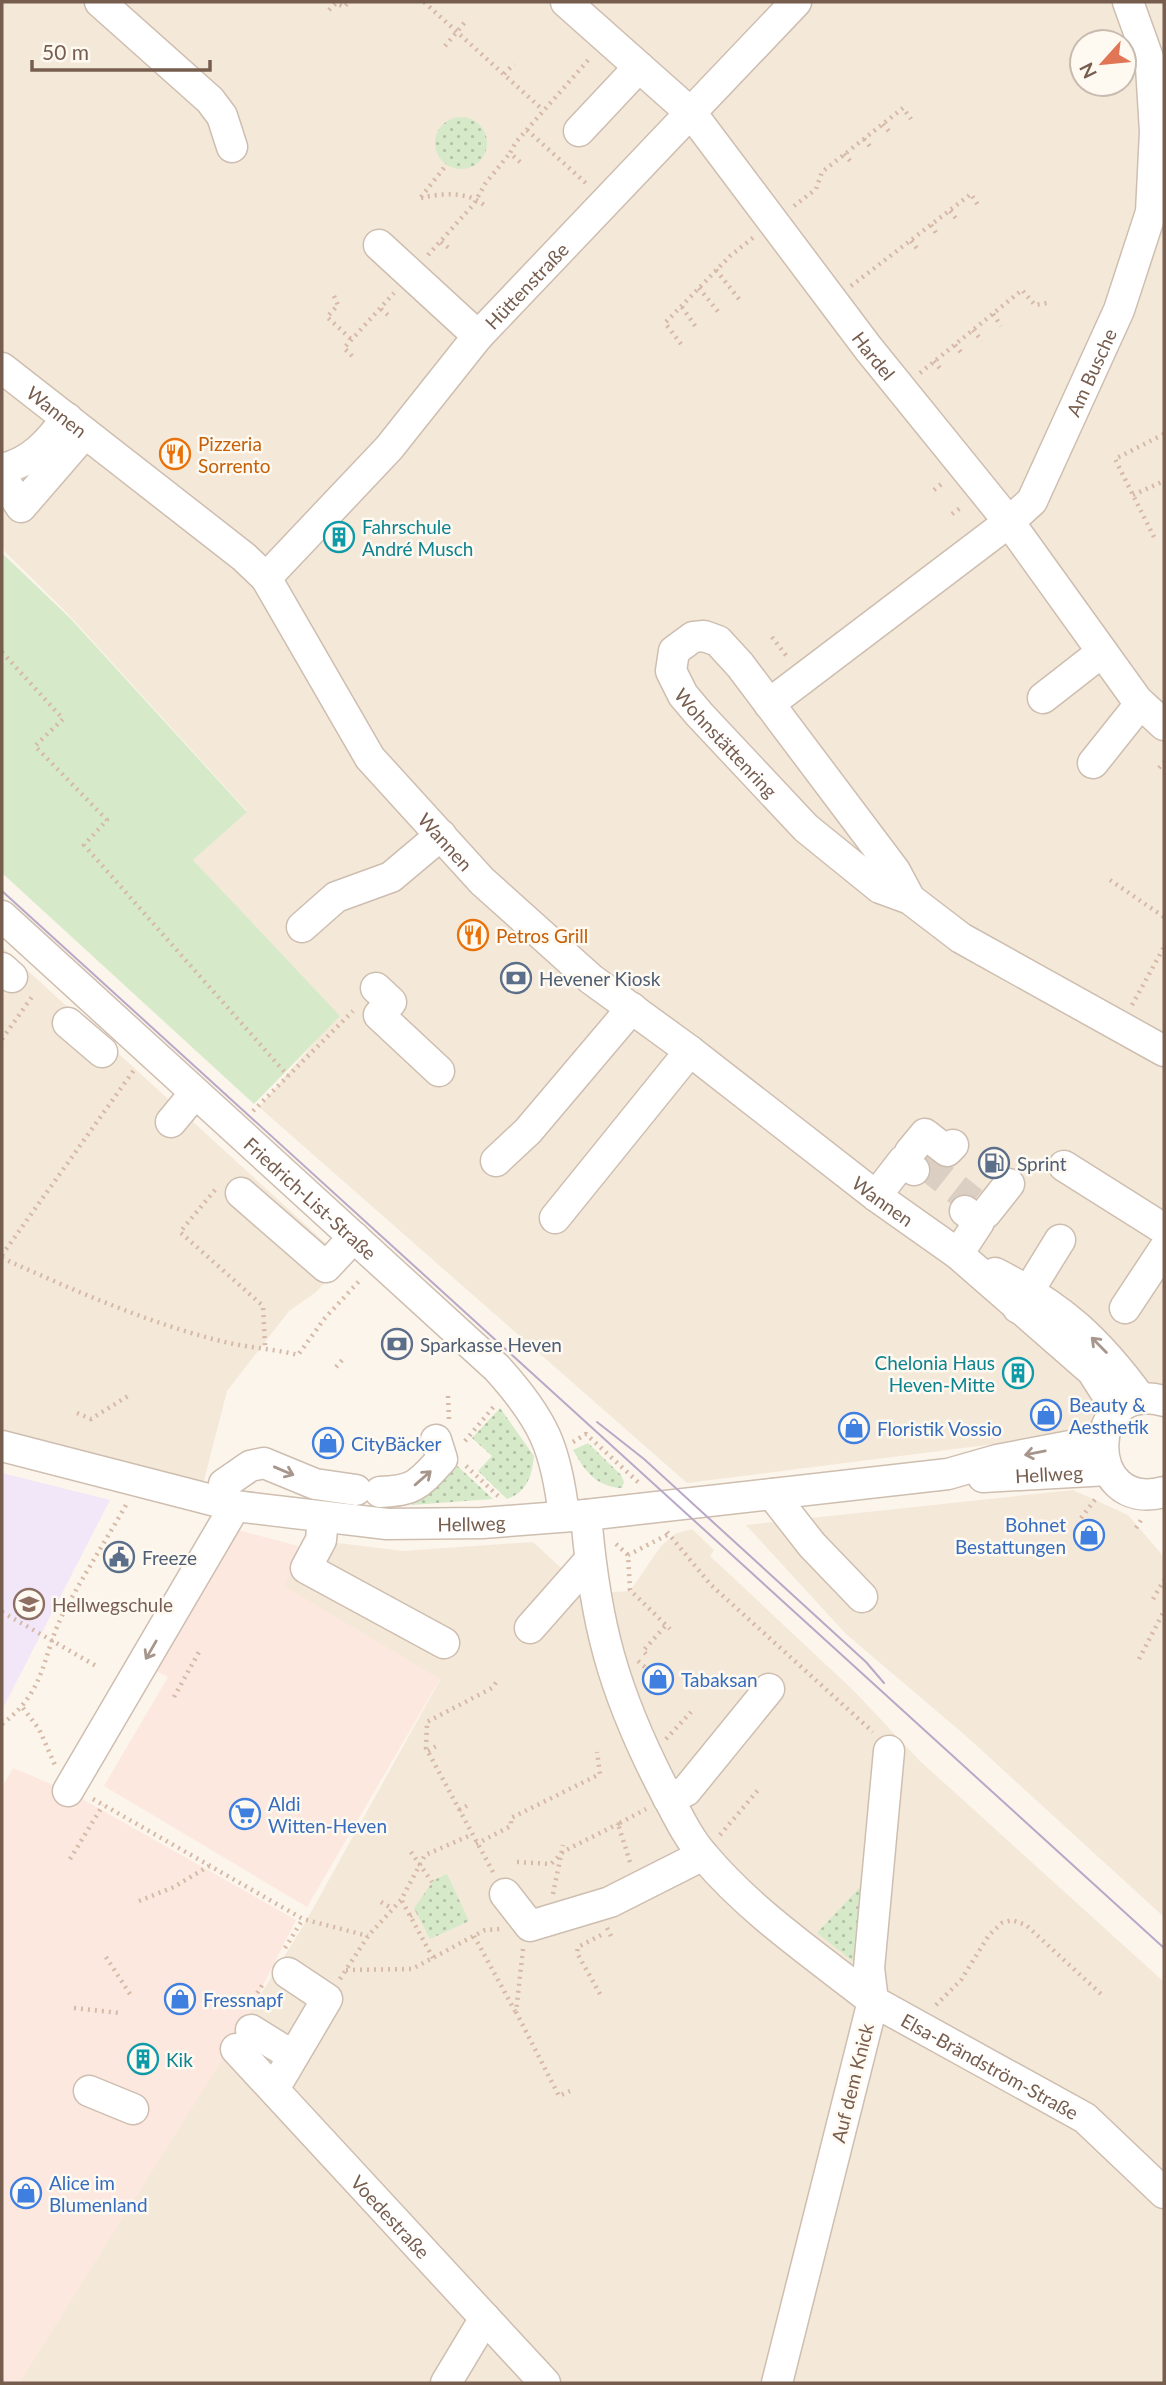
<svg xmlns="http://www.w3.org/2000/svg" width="1166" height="2385" font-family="Lato,sans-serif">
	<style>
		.residential { fill: #f4e8d9; fill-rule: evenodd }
		.commercial { fill: #fce8df }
		.education { fill: #f2e7f9 }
		.grass { fill: url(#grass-dots) }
		.garden { fill: #d6eac9 }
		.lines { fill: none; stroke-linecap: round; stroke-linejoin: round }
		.minor-tunnel { stroke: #dbcfc4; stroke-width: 30; stroke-dasharray: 30 15; stroke-linecap: butt }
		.minor-casing { stroke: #cebeb0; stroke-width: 33 }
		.path { stroke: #d6b9a6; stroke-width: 4.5; stroke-dasharray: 2 5; stroke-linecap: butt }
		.minor { stroke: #fff; stroke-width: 30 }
		.tram { stroke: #b9a8c7; stroke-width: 2 }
		.oneway { stroke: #a7968c }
		.labels { text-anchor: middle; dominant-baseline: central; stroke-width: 5; stroke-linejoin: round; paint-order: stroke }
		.street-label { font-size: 19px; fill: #775d4e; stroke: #fef9f1 }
		.food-label { font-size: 19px; fill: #c56008; stroke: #fef9f1; text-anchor: start }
		.culture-label { font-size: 19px; fill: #0d838f; stroke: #fef9f1; text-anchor: start }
		.service-label { font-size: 19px; fill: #4e5e75; stroke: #fef9f1; text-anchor: start }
		.shop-label { font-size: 19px; fill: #366cbe; stroke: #fef9f1; text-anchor: start }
		.education-label { font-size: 19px; fill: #785e54; stroke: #fef9f1; text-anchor: start }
	</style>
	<defs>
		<pattern id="grass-dots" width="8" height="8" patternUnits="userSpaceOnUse" patternTransform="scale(1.75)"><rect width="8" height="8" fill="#d6eac9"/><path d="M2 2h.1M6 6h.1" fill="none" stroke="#b2c1a5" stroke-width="1.8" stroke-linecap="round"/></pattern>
	</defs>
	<rect width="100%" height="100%" fill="#fcf5eb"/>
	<g class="residential">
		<path d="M2,2H1164V1406L1042,1438L687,1483L259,1107L338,1015L193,860L247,811L67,613L2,549ZM1082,42H1124V84H1082Z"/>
		<polygon points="2,947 345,1261 316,1292 289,1311 227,1391 203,1484 2,1431"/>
		<polygon points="1073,1490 1128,1515 1164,1557 1164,1917 966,1736 846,1634 746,1525"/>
		<polygon points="692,1529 714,1550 710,1556 853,1690 920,1761 1164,1982 1164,2383 19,2383 305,1923 440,1680 283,1586 306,1548 330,1542 403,1551 533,1542 573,1579 577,1594 630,1591 661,1546 675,1534"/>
	</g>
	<g class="commercial">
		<polygon points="231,1528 306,1548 284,1586 440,1679 307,1907 104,1786 168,1677 149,1667"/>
		<polygon points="13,1768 68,1791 296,1920 239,2033 19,2383 2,2383 2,1787"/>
	</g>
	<polygon class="education" points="2,1473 110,1500 3,1708 2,1707"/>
	<g class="grass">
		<circle cx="461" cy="143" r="26"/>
		<path d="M500,1408L534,1456C532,1476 527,1492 507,1499L478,1471L492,1456L472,1438Z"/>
		<path d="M588,1443L621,1475L624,1482L622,1488C596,1487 585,1471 573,1450Z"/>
		<polygon points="451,1460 493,1499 411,1505"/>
		<polygon points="447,1874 469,1921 430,1939 414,1908 434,1880"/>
		<polygon points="860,1887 867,1893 859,1966 817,1933"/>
	</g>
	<polygon class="garden" points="2,553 70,618 247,812 193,860 340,1016 254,1104 2,873"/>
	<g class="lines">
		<polyline class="minor-tunnel" points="921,1161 973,1202"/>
		<g class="minor-casing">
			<g id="minor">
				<polyline points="100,2 210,100 222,116 232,147"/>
				<path id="s1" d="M566,2L692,114L868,348L1009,522L1137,700L1164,725"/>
				<polyline points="579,131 639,67"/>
				<polyline points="379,245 478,336"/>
				<path id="s2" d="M2,368L244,557L266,578L370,758L482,881L591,979L690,1051L876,1196L958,1254L1092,1371L1117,1410"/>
				<path d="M2,469C32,462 49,442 67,418"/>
				<polyline points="2,477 21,507 85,433"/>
				<path id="s3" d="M266,578L389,448L478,336L796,2"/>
				<polyline points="1043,698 1102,652"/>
				<path id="s4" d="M769,704L1009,522L1032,501L1119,310L1151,212L1155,132L1151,66L1128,2"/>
				<polyline points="1093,763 1140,704"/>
				<path id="s5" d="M910,899L895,871L740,665L718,641L704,636L693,637L674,651L671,671L683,695L699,714L806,828L880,888L910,899L961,938L1164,1051"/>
				<path id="s6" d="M2,916L497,1368C544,1420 556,1448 564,1516"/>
				<polyline points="302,927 336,897 391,877 441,835"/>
				<polyline points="2,968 12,977"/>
				<polyline points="376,988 391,1002 379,1015 439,1071"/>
				<polyline points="68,1023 102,1052"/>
				<polyline points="171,1122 195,1093"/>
				<polyline points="910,1152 925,1134 947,1151 953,1145"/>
				<polyline points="496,1161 528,1131 632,1008"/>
				<polyline points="1064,1166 1164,1229"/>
				<polyline points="241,1193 326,1267 354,1237"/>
				<polyline points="876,1196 903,1161 914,1170"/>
				<polyline points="986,1213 1009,1184"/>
				<polyline points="555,1218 690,1051"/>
				<polyline points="958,1254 979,1222 965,1211"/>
				<path d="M995,1273C1062,1307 1097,1339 1141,1399"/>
				<polyline points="1018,1308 1060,1240"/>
				<polyline points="1125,1308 1164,1249"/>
				<path d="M1164,1401C1084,1377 1082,1514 1164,1492"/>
				<path id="s7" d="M2,1446L235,1506L387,1524L482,1523L586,1515L948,1474L997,1460L1102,1440"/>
				<path id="s8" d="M983,1477L1108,1470"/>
				<polyline points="224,1484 250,1466 264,1463 315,1484 356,1490"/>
				<path d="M380,1492C415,1491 419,1484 442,1459L436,1440"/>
				<polyline points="772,1494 812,1545 862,1597"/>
				<path d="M586,1515C595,1623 613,1691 663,1788C675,1810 687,1837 704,1856C751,1912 816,1956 873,2001L777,2383"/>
				<polyline points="323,1518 321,1540 306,1568 444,1643"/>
				<polyline points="530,1628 590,1560"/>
				<path id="s9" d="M889,1751L869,1968L873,2001L1085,2118L1164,2193"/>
				<polyline points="68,1791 235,1506"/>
				<polyline points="668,1798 686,1791 769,1689"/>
				<polyline points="505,1894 530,1926 610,1902 703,1855"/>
				<polyline points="251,2030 293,2056"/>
				<path id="s10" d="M236,2049L545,2383"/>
				<polyline points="274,2089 327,1999 288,1973"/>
				<polyline points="89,2091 133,2109"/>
				<polyline points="446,2383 485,2318"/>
			</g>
		</g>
		<g class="path">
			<polyline points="424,2 543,110"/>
			<polyline points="329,10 336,3 344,7 349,2"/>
			<polyline points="445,46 465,22"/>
			<polyline points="504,74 514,64"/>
			<polyline points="883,124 891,134"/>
			<polyline points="527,130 589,186"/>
			<polyline points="864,139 872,149"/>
			<polyline points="844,154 853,164"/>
			<polyline points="520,162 510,153 516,142 590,58"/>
			<polyline points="421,197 447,164"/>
			<path d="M421,198C440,193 469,191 485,206"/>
			<polyline points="794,206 816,189 822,172 903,108 911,119"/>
			<polyline points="950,211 958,221"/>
			<polyline points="931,225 938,236"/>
			<polyline points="911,241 919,251"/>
			<polyline points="441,242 450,249"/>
			<polyline points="428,255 474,204 485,184 510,153"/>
			<polyline points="716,270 739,299"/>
			<polyline points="851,286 971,194 978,205"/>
			<polyline points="699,288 720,314"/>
			<polyline points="334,296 338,305 327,317 352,340"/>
			<polyline points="682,307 698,330"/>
			<polyline points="381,309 389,316"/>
			<polyline points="993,314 1001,326"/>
			<polyline points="973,330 982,341"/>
			<polyline points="681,344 665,323 730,256 754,237"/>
			<polyline points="955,345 963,355"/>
			<polyline points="352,356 344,348 394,293"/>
			<polyline points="934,361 942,371"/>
			<polyline points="920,373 1022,290 1035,305 1047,303"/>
			<polyline points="934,490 944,482"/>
			<polyline points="1133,495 1164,481"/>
			<polyline points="952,514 963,506"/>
			<polyline points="1154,537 1115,459 1164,434"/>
			<polyline points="772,637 788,658"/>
			<polyline points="2,652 63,719 35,746 107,820 84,845 288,1076"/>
			<polyline points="1159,768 1164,762"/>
			<polyline points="1110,880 1164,917"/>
			<polyline points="1132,1005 1164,947"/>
			<polyline points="2,1039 34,994"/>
			<polyline points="253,1111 353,1011"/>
			<polyline points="215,1190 180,1232 263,1306 265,1346"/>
			<polyline points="2,1255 134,1070"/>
			<path d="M2,1258C73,1290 152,1325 229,1343C252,1348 275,1349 298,1355L325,1318L361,1279"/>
			<polyline points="336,1367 344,1358"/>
			<polyline points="448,1396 449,1419"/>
			<polyline points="77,1413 91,1419 128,1396"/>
			<polyline points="465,1441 495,1405"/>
			<polyline points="573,1442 586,1434 638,1482"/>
			<polyline points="466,1466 498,1496"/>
			<polyline points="1081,1518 1097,1497"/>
			<polyline points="1136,1528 1143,1517"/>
			<polyline points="667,1532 711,1585 873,1732"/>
			<polyline points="667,1535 628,1555 630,1590 670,1629"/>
			<polyline points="616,1544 628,1555"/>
			<polyline points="1153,1599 1164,1580"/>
			<polyline points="2,1612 98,1667"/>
			<polyline points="646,1654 643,1651 666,1625"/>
			<polyline points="1139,1659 1164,1611"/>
			<polyline points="638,1661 653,1674"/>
			<polyline points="645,1679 653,1686 647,1693"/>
			<polyline points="174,1697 199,1652"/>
			<polyline points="23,1708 39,1729 55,1765"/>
			<path d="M2,1724C49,1689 41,1653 66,1608C85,1573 106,1540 126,1505"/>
			<polyline points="666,1739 691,1712"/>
			<polyline points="428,1751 438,1745"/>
			<polyline points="93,1799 303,1919 368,1936"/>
			<polyline points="459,1810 470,1804"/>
			<polyline points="720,1835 758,1790"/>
			<polyline points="476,1844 511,1826 511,1818 600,1774 597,1752"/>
			<polyline points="411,1852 432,1882"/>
			<polyline points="70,1859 103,1805"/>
			<polyline points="517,1862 551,1864 564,1851 618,1824 615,1819"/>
			<polyline points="630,1862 618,1824 646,1809"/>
			<polyline points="493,1872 426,1748 427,1722 492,1688 498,1680"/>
			<polyline points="553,1894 563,1845"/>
			<polyline points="139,1901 174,1887 209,1866"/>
			<polyline points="402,1901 433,1958"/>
			<polyline points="381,1902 393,1909"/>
			<polyline points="410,1916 417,1912"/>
			<polyline points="607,1928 613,1940"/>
			<polyline points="474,1936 515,2011"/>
			<polyline points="285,1948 303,1919"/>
			<polyline points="523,1949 516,2012 559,2096 570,2091"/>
			<polyline points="106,1957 130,1994"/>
			<polyline points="346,1970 412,1969 485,1930 500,1929"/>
			<polyline points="340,1979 368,1936 401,1900 425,1855 471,1835"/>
			<polyline points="600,1994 577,1953 578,1947 603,1934"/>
			<polyline points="250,2005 264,1982"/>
			<polyline points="936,2005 961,1980 989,1935 1002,1923 1012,1920 1026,1925 1102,1995"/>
			<polyline points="74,2008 119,2013"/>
		</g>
		<use href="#minor" class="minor"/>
		<g class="tram">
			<polyline points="2,891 1164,1948"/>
			<polyline points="597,1422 644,1459 866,1662 884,1683"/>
		</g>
	</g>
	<defs><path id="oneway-shaft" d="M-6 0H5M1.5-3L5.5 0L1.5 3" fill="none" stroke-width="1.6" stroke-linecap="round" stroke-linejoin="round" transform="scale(1.75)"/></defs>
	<g class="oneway">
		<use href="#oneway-shaft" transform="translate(1099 1345) rotate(-135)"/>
		<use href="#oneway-shaft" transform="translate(1035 1453) rotate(169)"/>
		<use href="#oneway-shaft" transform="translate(284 1471) rotate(23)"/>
		<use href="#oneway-shaft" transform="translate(423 1478) rotate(-41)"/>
		<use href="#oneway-shaft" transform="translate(151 1650) rotate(120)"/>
	</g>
	<defs>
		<g id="restaurant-ring" transform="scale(1.575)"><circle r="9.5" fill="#fef9f1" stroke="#e8710a" stroke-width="1.5"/><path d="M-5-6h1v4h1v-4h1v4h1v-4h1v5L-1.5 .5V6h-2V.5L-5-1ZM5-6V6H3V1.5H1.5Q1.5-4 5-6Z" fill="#e8710a"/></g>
		<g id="building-ring" transform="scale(1.575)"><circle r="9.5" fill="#fef9f1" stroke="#0f9aa8" stroke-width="1.5"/><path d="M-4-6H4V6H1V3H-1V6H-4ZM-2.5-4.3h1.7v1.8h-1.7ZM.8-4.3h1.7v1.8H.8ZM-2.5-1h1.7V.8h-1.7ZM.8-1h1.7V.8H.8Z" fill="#0f9aa8"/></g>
		<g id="bank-ring" transform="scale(1.575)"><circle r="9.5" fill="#fef9f1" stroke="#5c6f8a" stroke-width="1.5"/><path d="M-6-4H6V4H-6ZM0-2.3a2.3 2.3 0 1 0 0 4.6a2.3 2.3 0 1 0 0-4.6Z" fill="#5c6f8a"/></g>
		<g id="fuel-ring" transform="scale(1.575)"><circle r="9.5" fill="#fef9f1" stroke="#5c6f8a" stroke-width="1.5"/><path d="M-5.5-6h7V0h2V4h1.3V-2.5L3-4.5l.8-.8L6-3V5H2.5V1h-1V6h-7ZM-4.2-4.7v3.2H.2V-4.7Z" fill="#5c6f8a"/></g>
		<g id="shop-ring" transform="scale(1.575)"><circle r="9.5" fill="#fef9f1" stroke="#3f7fe0" stroke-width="1.5"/><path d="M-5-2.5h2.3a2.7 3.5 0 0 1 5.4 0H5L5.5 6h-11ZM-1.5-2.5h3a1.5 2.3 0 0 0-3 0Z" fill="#3f7fe0"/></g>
		<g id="civic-ring" transform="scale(1.575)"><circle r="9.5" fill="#fef9f1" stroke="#5c6f8a" stroke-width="1.5"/><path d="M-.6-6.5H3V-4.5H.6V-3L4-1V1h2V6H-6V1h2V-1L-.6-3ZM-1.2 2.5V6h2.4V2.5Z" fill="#5c6f8a"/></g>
		<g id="school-ring" transform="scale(1.575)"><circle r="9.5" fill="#fef9f1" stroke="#8d6e63" stroke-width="1.5"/><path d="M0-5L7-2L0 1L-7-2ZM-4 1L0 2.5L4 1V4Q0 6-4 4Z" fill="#8d6e63"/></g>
		<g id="supermarket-ring" transform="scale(1.575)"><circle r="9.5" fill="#fef9f1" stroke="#3f7fe0" stroke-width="1.5"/><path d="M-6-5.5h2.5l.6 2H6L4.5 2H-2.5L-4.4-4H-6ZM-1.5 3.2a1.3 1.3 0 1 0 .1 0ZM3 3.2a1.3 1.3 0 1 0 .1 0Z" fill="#3f7fe0"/></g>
	</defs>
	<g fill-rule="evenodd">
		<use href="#restaurant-ring" x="175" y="454"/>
		<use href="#building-ring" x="339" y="537"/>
		<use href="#restaurant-ring" x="473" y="935"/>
		<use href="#bank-ring" x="516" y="978"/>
		<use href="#fuel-ring" x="994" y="1163"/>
		<use href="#bank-ring" x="397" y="1344"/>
		<use href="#building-ring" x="1018" y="1373"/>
		<use href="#shop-ring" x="1046" y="1415"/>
		<use href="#shop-ring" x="854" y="1428"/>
		<use href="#shop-ring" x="328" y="1443"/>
		<use href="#shop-ring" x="1089" y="1535"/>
		<use href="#civic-ring" x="119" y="1557"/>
		<use href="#school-ring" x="29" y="1604"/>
		<use href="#shop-ring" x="658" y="1679"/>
		<use href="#supermarket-ring" x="245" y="1814"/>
		<use href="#shop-ring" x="180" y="1999"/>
		<use href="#building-ring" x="143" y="2059"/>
		<use href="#shop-ring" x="26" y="2193"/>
	</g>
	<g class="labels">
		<g class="street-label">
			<text stroke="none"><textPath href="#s3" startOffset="392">Hüttenstraße</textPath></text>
			<text stroke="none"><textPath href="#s1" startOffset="471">Hardel</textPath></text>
			<text stroke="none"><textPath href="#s4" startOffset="474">Am Busche</textPath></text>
			<text stroke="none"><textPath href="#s2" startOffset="70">Wannen</textPath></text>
			<text stroke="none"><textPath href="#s5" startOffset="483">Wohnstättenring</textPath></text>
			<text stroke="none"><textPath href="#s2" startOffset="658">Wannen</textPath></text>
			<text stroke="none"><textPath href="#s6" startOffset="418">Friedrich-List-Straße</textPath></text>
			<text stroke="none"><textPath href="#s2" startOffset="1225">Wannen</textPath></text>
			<text stroke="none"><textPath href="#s8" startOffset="66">Hellweg</textPath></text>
			<text stroke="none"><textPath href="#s7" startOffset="478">Hellweg</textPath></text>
			<text stroke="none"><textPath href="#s9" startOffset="385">Elsa-Brändström-Straße</textPath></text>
			<text transform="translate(852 2083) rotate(-76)">Auf dem Knick</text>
			<text stroke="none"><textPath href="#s10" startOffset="228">Voedestraße</textPath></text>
		</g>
		<g class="food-label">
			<text x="198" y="443">Pizzeria<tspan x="198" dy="22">Sorrento</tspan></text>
			<text x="496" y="935">Petros Grill</text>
		</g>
		<g class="culture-label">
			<text x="362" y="526">Fahrschule<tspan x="362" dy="22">André Musch</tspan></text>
			<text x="995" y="1362" text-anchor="end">Chelonia Haus<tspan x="995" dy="22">Heven-Mitte</tspan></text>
			<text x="166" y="2059">Kik</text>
		</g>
		<g class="service-label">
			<text x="539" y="978">Hevener Kiosk</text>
			<text x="1017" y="1163">Sprint</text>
			<text x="420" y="1344">Sparkasse Heven</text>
			<text x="142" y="1557">Freeze</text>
		</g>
		<g class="shop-label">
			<text x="1069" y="1404">Beauty &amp;<tspan x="1069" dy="22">Aesthetik</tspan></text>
			<text x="877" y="1428">Floristik Vossio</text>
			<text x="351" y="1443">CityBäcker</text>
			<text x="1066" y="1524" text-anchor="end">Bohnet<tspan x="1066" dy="22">Bestattungen</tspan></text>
			<text x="681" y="1679">Tabaksan</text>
			<text x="268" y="1803">Aldi<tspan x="268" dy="22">Witten-Heven</tspan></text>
			<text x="203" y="1999">Fressnapf</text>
			<text x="49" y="2182">Alice im<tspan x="49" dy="22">Blumenland</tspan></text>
		</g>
		<g class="education-label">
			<text x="52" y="1604">Hellwegschule</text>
		</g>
	</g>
	<rect width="1166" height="2385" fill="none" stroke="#775d4e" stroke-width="7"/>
	<g transform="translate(1103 63) rotate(243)"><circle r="33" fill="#fef9f1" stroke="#c8bbb0" stroke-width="2"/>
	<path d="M0-5L12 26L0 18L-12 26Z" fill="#e07655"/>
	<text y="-10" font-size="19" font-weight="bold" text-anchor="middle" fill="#775d4e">N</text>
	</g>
	<path d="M32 60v10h178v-10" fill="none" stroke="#775d4e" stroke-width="3.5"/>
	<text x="42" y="60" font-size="21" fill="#775d4e" stroke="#fef9f1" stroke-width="5" paint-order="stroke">50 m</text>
</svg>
